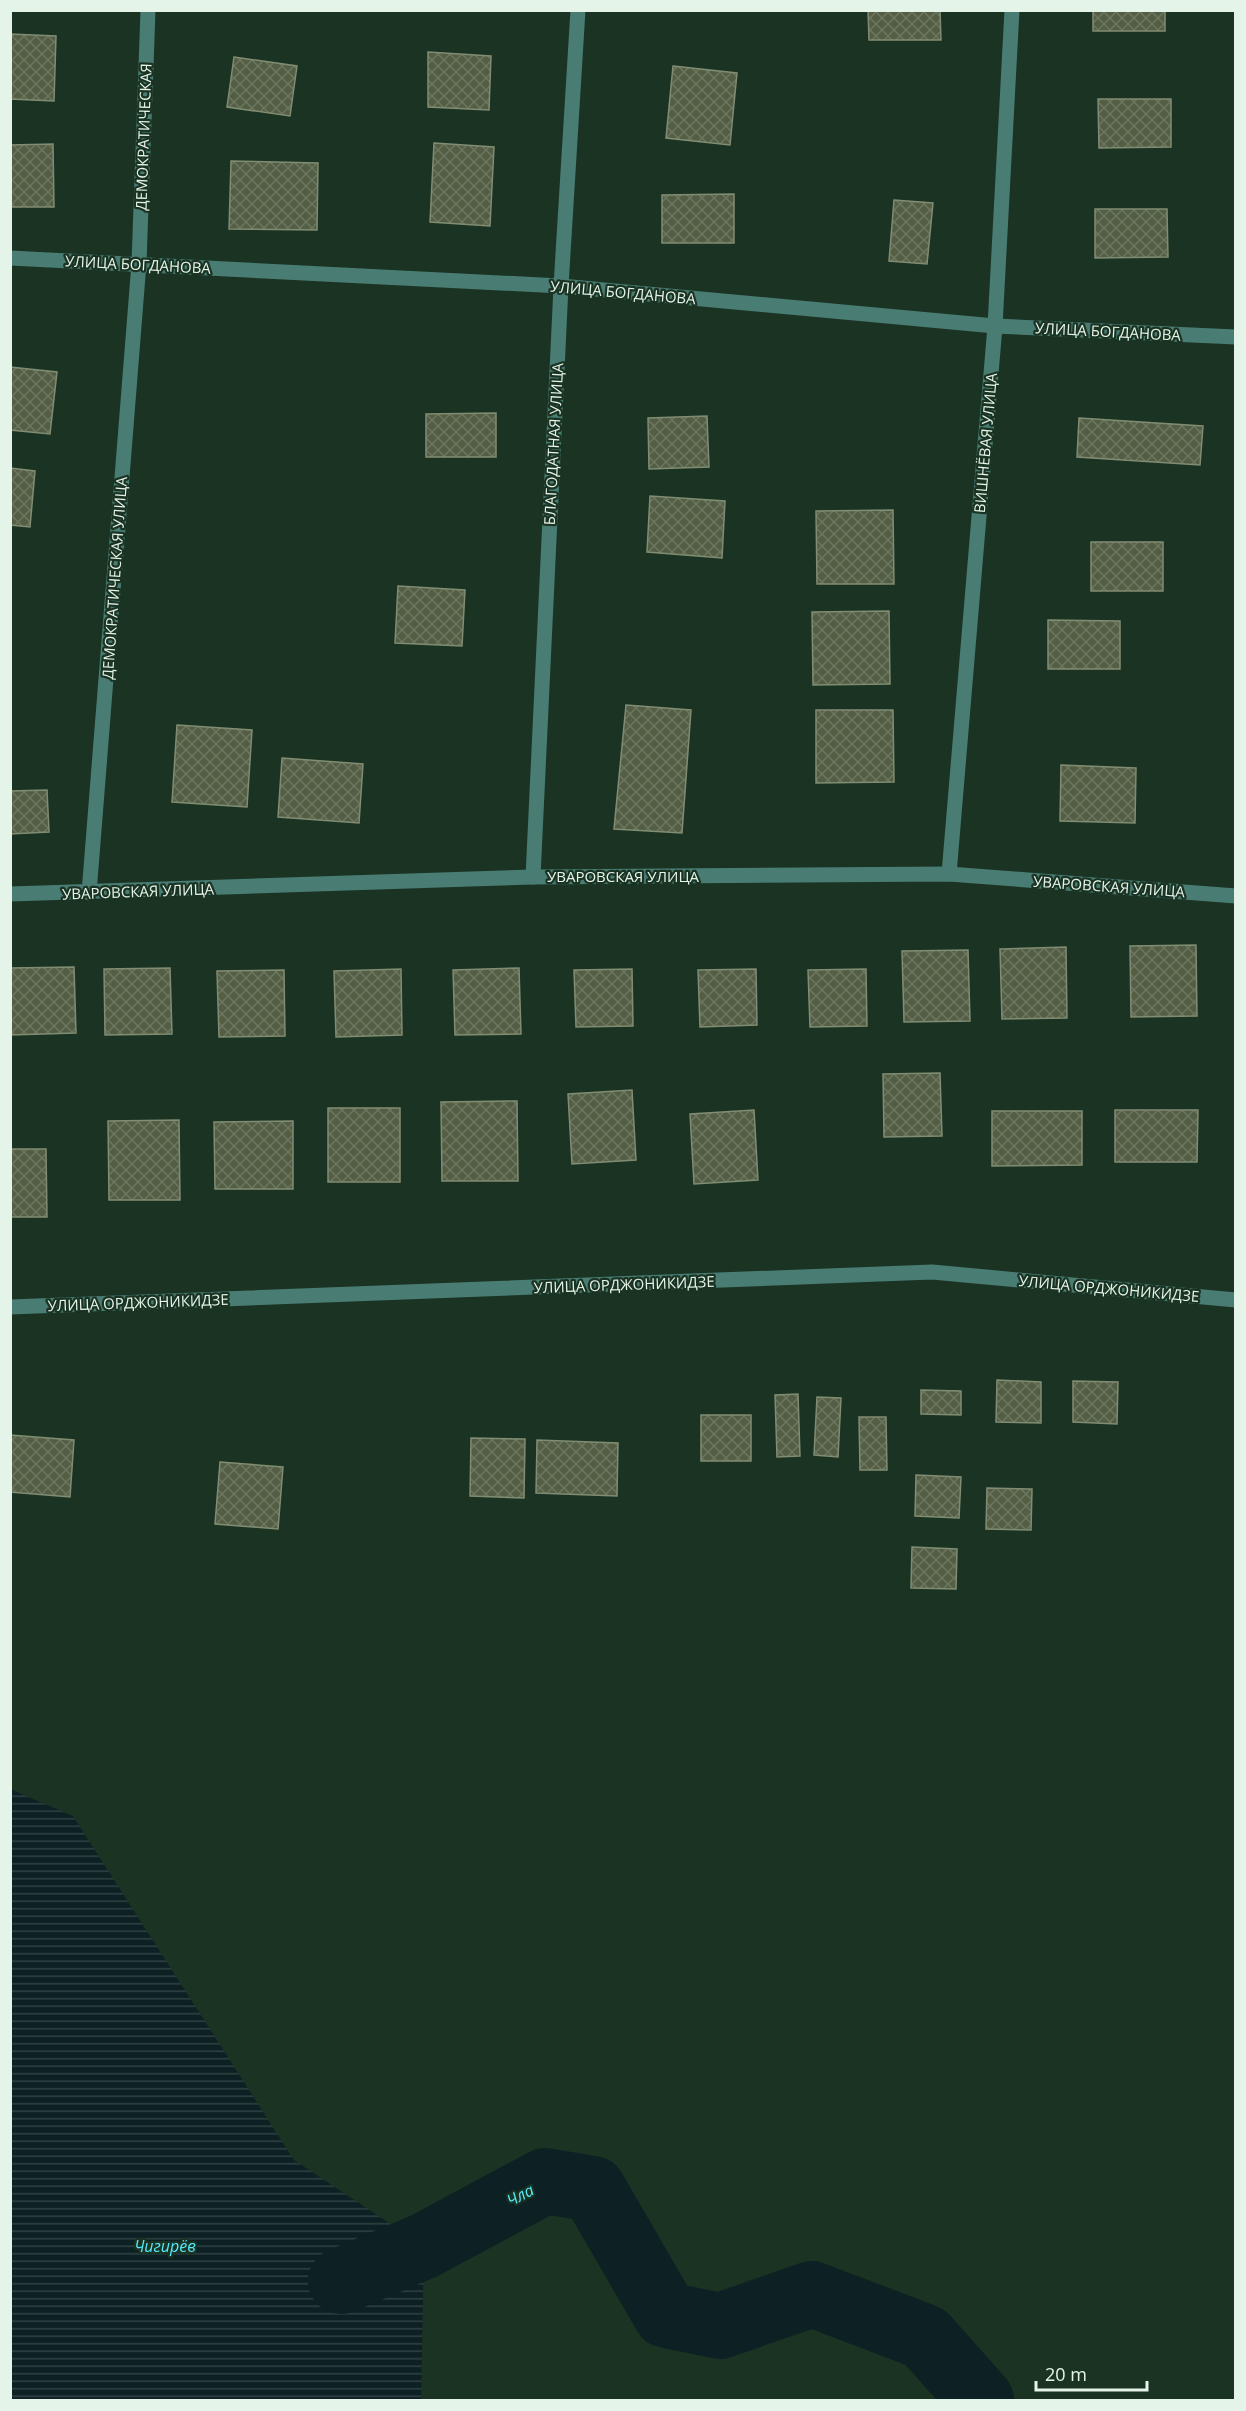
<svg xmlns="http://www.w3.org/2000/svg" width="1246" height="2411" font-family="'Open Sans',sans-serif">
	<style>
		.water { fill: url(#water-rules) }
		.lines { fill: none; stroke-linecap: round; stroke-linejoin: round }
		.river { stroke: #0d2023; stroke-width: 66 }
		.building { fill: url(#building-cross-hatch); stroke: #818d72; stroke-width: 1.5 }
		.minor { stroke: #497c73; stroke-width: 15 }
		.labels { text-anchor: middle; dominant-baseline: central; stroke-width: 4.5; stroke-linejoin: round; paint-order: stroke }
		.street-label { font-size: 15px; fill: #e5f4e9; stroke: #1a3323 }
		.water-label { font-size: 16px; font-style: italic; fill: #55e9fd; stroke: #1a3323 }
	</style>
	<defs>
		<pattern id="water-rules" width="6" height="5" patternUnits="userSpaceOnUse" patternTransform="scale(1.5)"><rect width="6" height="5" fill="#0d2023"/><path d="M0 2.5h6" fill="none" stroke="#304143"/></pattern>
		<pattern id="building-cross-hatch" width="8" height="8" patternUnits="userSpaceOnUse" patternTransform="scale(1.5)"><rect width="8" height="8" fill="#535e45"/><path d="M0 0l8 8M0 8l8-8" fill="none" stroke="#6c7660"/></pattern>
	</defs>
	<rect width="100%" height="100%" fill="#1a3323"/>
	<polygon class="water" points="10,1789 73,1816 294,2160 424,2246 421,2400 11,2400"/>
	<g class="lines">
		<polyline class="river" points="341,2281 424,2246 545,2181 593,2189 666,2315 720,2326 812,2294 925,2337 981,2400"/>
	</g>
	<g class="building">
		<polygon points="868,10 940,10 941,40 869,40"/>
		<rect x="1093" y="10" width="72" height="21"/>
		<polygon points="10,34 56,36 54,101 10,99"/>
		<polygon points="428,52 491,56 489,110 428,107"/>
		<polygon points="234,57 297,66 290,116 227,107"/>
		<polygon points="673,66 737,73 730,145 666,138"/>
		<polygon points="1098,99 1171,99 1171,147 1099,148"/>
		<polygon points="434,143 494,147 490,226 430,222"/>
		<polygon points="53,144 54,207 10,207 10,145"/>
		<polygon points="231,161 318,163 317,230 229,229"/>
		<polygon points="734,194 734,243 662,243 662,195"/>
		<polygon points="894,200 933,203 927,264 889,261"/>
		<polygon points="1095,209 1167,209 1168,257 1095,258"/>
		<polygon points="10,367 57,372 50,434 10,430"/>
		<polygon points="496,413 496,457 426,457 426,414"/>
		<polygon points="707,416 709,467 649,469 648,418"/>
		<polygon points="1079,418 1203,426 1200,465 1077,457"/>
		<polygon points="10,468 35,471 30,527 10,525"/>
		<polygon points="650,496 725,501 722,558 647,552"/>
		<polygon points="893,510 894,584 817,584 816,511"/>
		<rect x="1091" y="542" width="72" height="49"/>
		<polygon points="398,586 465,590 462,646 395,643"/>
		<polygon points="889,611 890,684 813,685 812,612"/>
		<polygon points="1048,620 1120,621 1120,669 1048,669"/>
		<polygon points="626,705 691,710 682,833 614,829"/>
		<polygon points="816,710 893,710 894,782 816,783"/>
		<polygon points="177,725 252,730 247,807 172,802"/>
		<polygon points="282,758 363,764 359,823 278,817"/>
		<polygon points="1061,765 1136,768 1135,823 1060,821"/>
		<polygon points="47,790 49,832 10,834 10,791"/>
		<polygon points="1196,945 1197,1016 1131,1017 1130,946"/>
		<polygon points="1066,947 1067,1018 1002,1019 1000,949"/>
		<polygon points="968,950 970,1021 904,1022 902,951"/>
		<polygon points="74,967 76,1033 10,1035 10,968"/>
		<polygon points="170,968 172,1034 105,1035 104,969"/>
		<polygon points="519,968 521,1034 455,1035 453,970"/>
		<polygon points="401,969 402,1035 336,1037 334,971"/>
		<polygon points="632,969 633,1026 576,1027 574,970"/>
		<polygon points="756,969 757,1025 700,1027 698,970"/>
		<polygon points="866,969 867,1026 810,1027 808,970"/>
		<polygon points="284,970 285,1036 219,1037 217,971"/>
		<polygon points="940,1073 942,1136 884,1137 883,1074"/>
		<polygon points="632,1090 636,1160 572,1164 568,1094"/>
		<polygon points="517,1101 518,1181 442,1181 441,1102"/>
		<rect x="328" y="1108" width="72" height="74"/>
		<polygon points="754,1110 758,1180 694,1184 690,1114"/>
		<polygon points="1115,1110 1198,1110 1197,1162 1115,1162"/>
		<polygon points="992,1111 1082,1111 1082,1165 992,1166"/>
		<polygon points="179,1120 180,1200 109,1200 108,1121"/>
		<polygon points="293,1121 293,1189 215,1189 214,1122"/>
		<polygon points="10,1149 46,1149 47,1217 10,1217"/>
		<polygon points="997,1380 1041,1382 1041,1423 996,1422"/>
		<polygon points="1073,1381 1118,1382 1117,1424 1073,1422"/>
		<polygon points="921,1390 961,1391 961,1415 921,1414"/>
		<polygon points="798,1394 800,1456 777,1457 775,1395"/>
		<polygon points="817,1397 841,1398 838,1457 814,1455"/>
		<rect x="701" y="1415" width="50" height="46"/>
		<polygon points="859,1417 886,1417 887,1470 860,1470"/>
		<polygon points="10,1435 74,1440 70,1497 10,1492"/>
		<polygon points="471,1438 525,1439 524,1498 470,1496"/>
		<polygon points="537,1440 618,1443 617,1496 536,1493"/>
		<polygon points="220,1462 283,1467 278,1529 215,1524"/>
		<polygon points="916,1475 961,1477 959,1518 915,1516"/>
		<polygon points="987,1488 1032,1489 1031,1530 986,1529"/>
		<polygon points="912,1547 957,1549 956,1589 911,1588"/>
	</g>
	<g class="lines">
		<g class="minor">
			<polyline points="10,258 561,286 995,326 1236,337"/>
			<polyline points="949,874 995,326 1012,10"/>
			<polyline points="533,877 561,286 578,10"/>
			<polyline points="89,893 139,263 148,10"/>
			<polyline points="10,894 533,877 949,874 1236,896"/>
			<polyline points="10,1307 932,1272 1236,1300"/>
		</g>
	</g>
	<g class="labels">
		<g class="street-label">
			<text transform="translate(143 137) rotate(-88)">ДЕМОКРАТИЧЕСКАЯ</text>
			<text transform="translate(138 264) rotate(3)">УЛИЦА БОГДАНОВА</text>
			<text transform="translate(623 292) rotate(5)">УЛИЦА БОГДАНОВА</text>
			<text transform="translate(1108 331) rotate(3)">УЛИЦА БОГДАНОВА</text>
			<text transform="translate(985 443) rotate(-85)">ВИШНЁВАЯ УЛИЦА</text>
			<text transform="translate(553 444) rotate(-87)">БЛАГОДАТНАЯ УЛИЦА</text>
			<text transform="translate(114 578) rotate(-86)">ДЕМОКРАТИЧЕСКАЯ УЛИЦА</text>
			<text x="623" y="876">УВАРОВСКАЯ УЛИЦА</text>
			<text transform="translate(1109 886) rotate(4)">УВАРОВСКАЯ УЛИЦА</text>
			<text transform="translate(138 891) rotate(-2)">УВАРОВСКАЯ УЛИЦА</text>
			<text transform="translate(624 1284) rotate(-2)">УЛИЦА ОРДЖОНИКИДЗЕ</text>
			<text transform="translate(1109 1288) rotate(5)">УЛИЦА ОРДЖОНИКИДЗЕ</text>
			<text transform="translate(138 1302) rotate(-2)">УЛИЦА ОРДЖОНИКИДЗЕ</text>
		</g>
		<g class="water-label">
			<text transform="translate(520 2195) rotate(-28)">Чла</text>
			<text x="165" y="2246">Чигирёв</text>
		</g>
	</g>
	<rect width="1246" height="2411" fill="none" stroke="#e5f4e9" stroke-width="24"/>
	<path d="M1036 2381v9h111v-9" fill="none" stroke="#e5f4e9" stroke-width="3"/>
	<text x="1045" y="2381" font-size="18" fill="#e5f4e9" stroke="#1a3323" stroke-width="4.5" paint-order="stroke">20 m</text>
</svg>
